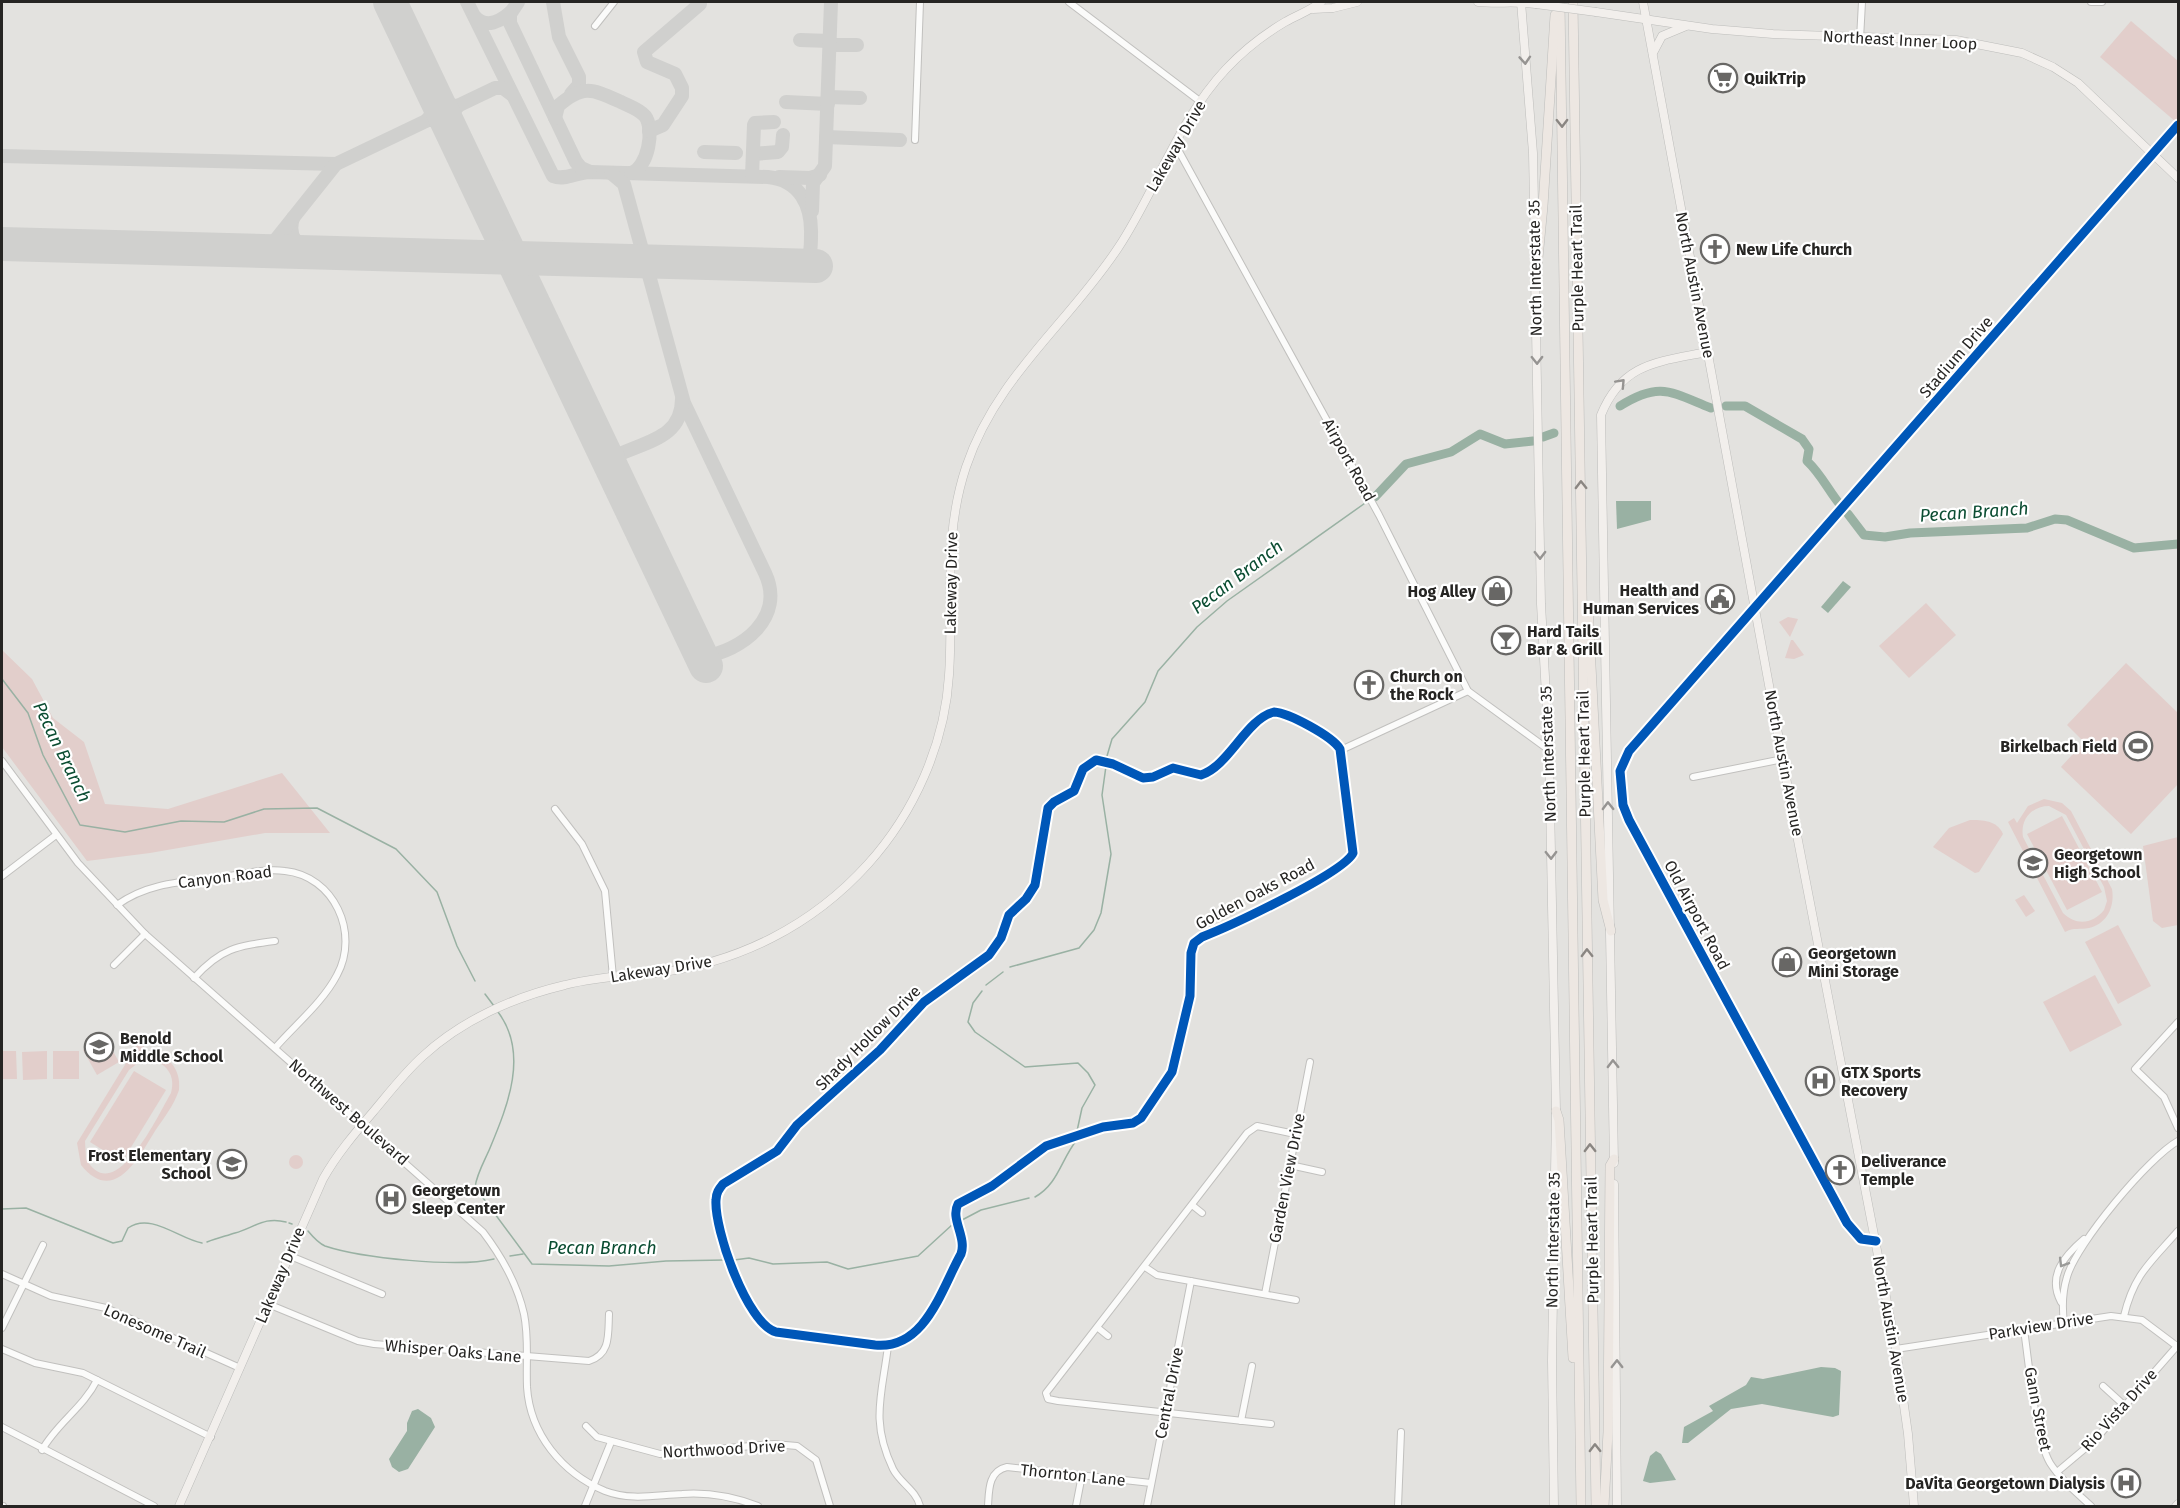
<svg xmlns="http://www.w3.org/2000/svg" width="2180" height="1508" font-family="'Fira Sans',sans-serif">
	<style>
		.green { fill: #e2cecb; fill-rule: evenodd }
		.water { fill: #99b1a3 }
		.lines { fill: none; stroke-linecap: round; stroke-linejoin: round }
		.stream { stroke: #99b1a3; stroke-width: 1.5 }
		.river { stroke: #99b1a3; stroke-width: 9 }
		.taxiway { stroke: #d0d0ce; stroke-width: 14 }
		.runway { stroke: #d0d0ce; stroke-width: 34 }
		.minor-casing { stroke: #c1c0be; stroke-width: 8 }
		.major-casing { stroke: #bdbdbb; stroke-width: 9 }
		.highway-casing { stroke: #bdbdbb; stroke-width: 10 }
		.minor { stroke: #fbfbfa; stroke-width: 6 }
		.major { stroke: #f2efec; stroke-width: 8 }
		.highway { stroke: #ede7e2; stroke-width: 9 }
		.major-bridge-casing { stroke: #bdbdbb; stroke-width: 9; stroke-linecap: butt }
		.major-bridge { stroke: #f2efec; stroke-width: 8 }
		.cycleway-casing { stroke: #fff; stroke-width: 13 }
		.cycleway { stroke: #0057b8; stroke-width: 9 }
		.oneway { stroke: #969492 }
		.oneway2 { stroke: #8a8682 }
		.oneway3 { stroke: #9b9b99 }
		.labels { text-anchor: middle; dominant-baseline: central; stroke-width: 4.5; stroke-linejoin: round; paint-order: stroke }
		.street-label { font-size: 16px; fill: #262523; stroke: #fff }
		.poi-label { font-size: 16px; font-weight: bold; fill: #262523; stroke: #fff; text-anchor: start }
		.water-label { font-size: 18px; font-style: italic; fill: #0b4d32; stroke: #fff }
	</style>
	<rect width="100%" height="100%" fill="#e3e2df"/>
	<g class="green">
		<polygon points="2131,21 2178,61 2178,118 2176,122 2100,57"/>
		<polygon points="1926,603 1956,635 1909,678 1879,646"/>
		<polygon points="1788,617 1798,619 1790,637 1779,622"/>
		<polygon points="1791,640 1793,640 1804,655 1794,659 1785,658"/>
		<polygon points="2,650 32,679 53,718 84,742 105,804 168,809 282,773 330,833 265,833 150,853 87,861 2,747"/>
		<polygon points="2126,663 2178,713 2178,784 2131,834 2061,767 2084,742 2067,725"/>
		<path d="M2044,799L2062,803L2071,811L2112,889C2115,907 2107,924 2089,928C2080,930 2074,927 2065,932L2008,822L2014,818L2017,823L2028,806ZM2049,806L2066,815L2104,887L2107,901L2104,910C2093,924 2076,926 2063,913L2023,837C2020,819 2032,806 2049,806Z"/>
		<polygon points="2062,816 2102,892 2067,910 2027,834"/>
		<path d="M1970,820C1982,820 1997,820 2003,834L1979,872L1975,873L1933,847L1949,828Z"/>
		<polygon points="2178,837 2178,925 2162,928 2153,921 2143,846"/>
		<polygon points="2024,895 2035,911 2026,917 2015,900"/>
		<polygon points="2118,925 2151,986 2118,1004 2085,942"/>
		<polygon points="2095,975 2122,1025 2070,1052 2043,1002"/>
		<polygon points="105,1037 119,1062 97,1075 83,1050"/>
		<path d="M139,1042L144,1046L139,1054C163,1049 182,1066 179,1090C174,1105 164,1118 155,1131C139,1157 114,1206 81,1165L77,1143ZM148,1060C167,1062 176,1076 171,1093C158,1115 115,1209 86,1159L85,1141L129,1070L139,1062Z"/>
		<polygon points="2,1051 16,1051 17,1079 2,1079"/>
		<polygon points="47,1051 47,1079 23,1080 22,1052"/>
		<rect x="53" y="1051" width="26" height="28"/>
		<polygon points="134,1071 166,1090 122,1162 90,1142"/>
		<circle cx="296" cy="1162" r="7"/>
	</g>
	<g class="water">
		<polygon points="1616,501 1651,501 1651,520 1617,529"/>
		<polygon points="1843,581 1851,587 1828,613 1821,607"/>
		<polygon points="1821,1367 1835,1368 1841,1371 1839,1415 1833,1417 1762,1404 1731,1409 1688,1443 1682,1443 1684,1427 1713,1411 1709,1406 1746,1385 1751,1377 1763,1379"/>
		<polygon points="418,1409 431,1418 435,1427 408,1469 399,1472 392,1467 389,1459 407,1431 407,1423 412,1411"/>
		<polygon points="1656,1451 1661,1454 1676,1480 1650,1483 1643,1481 1650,1456"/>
	</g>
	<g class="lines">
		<g class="stream">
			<polyline points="2,679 28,713 43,755 80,825 125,832 181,821 224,822 264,809 317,808 396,849 437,892 457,946 475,981"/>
			<polyline points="1107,756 1112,739 1145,702 1158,671 1197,627 1227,601 1368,501"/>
			<polyline points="1010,967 1079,948 1094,930 1101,913 1111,854 1102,795 1106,766"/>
			<polyline points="986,985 1003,972"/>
			<polyline points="982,991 973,1003 968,1022 975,1032 1025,1067 1078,1063 1088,1073 1095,1085 1082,1108 1077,1131"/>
			<polyline points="485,994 494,1006"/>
			<path d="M498,1012C529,1053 508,1105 490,1148C485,1160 477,1173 475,1187L532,1264L609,1266L666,1261L725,1260"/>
			<path d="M1035,1197C1058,1184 1061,1160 1076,1141"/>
			<path d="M2,1209L26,1208L113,1243L122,1241L128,1228C151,1212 179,1239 202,1243"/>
			<polyline points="962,1220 981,1210 1029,1198"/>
			<polyline points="289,1223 292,1224"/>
			<path d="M308,1231C313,1237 318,1243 325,1246C361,1258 458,1268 494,1259"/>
			<path d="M207,1242C217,1238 226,1236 235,1233C254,1228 264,1216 286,1222"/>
			<polyline points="510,1256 523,1254"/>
			<polyline points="734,1260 749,1258 773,1264 827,1262 848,1269 918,1256 953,1224"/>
		</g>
		<g class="river">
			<path d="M1620,406C1660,381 1671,392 1711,408"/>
			<path d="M1726,406H1745L1802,439L1809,449L1807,461C1822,475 1829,492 1842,507"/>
			<polyline points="1543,437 1554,433"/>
			<polyline points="1375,497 1406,464 1451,452 1480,434 1505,444 1533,441"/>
			<polyline points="1848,514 1864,535 1885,537 1910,533 2027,528 2055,519 2067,520 2134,548 2178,544"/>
		</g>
		<g class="taxiway">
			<path d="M467,2L553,176C565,181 577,172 590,172L768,177C800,180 812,206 811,235C811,247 811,255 804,266"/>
			<polyline points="518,2 510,14 510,23 576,162 581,168 590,172"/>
			<polyline points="553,2 559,37 579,77 579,85 571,94"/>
			<path d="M475,17C486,29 501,21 511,12"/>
			<polyline points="800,40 830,41"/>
			<polyline points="830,45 857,45"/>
			<polygon points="434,95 445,105 458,106 450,117 451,131 439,120 427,120 435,110"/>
			<polyline points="828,97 860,98"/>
			<polyline points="786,102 828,104"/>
			<path d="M555,118L558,106C583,84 592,89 621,102C629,106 639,109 645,116C655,129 648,168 631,173"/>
			<polyline points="649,131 663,125 682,96 682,88 675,74 647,62 644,52 700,4"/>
			<polyline points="826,137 900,140"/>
			<polyline points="704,152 736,153"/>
			<polyline points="753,154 778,152 782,147 783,135"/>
			<polyline points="2,156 336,164"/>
			<path d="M611,173L624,184L684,403L765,573C786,618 742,651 702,657"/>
			<polyline points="752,176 754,125 755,123 774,122"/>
			<polyline points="779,177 810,178 820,175"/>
			<polyline points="812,211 813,183 825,166 831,2"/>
			<path d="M293,218C287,237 298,249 316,252"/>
			<polyline points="254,251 273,243 336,164 495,88 503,88 511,94"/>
			<path d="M602,447L611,455H618C648,441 682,437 682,399"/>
			<polyline points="615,474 613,463 618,455"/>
		</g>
		<g class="runway">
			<polyline points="390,2 706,666"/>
			<polyline points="2,244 816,266"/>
		</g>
		<g class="minor-casing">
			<g id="minor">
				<polyline points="1069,2 1201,102"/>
				<polyline points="2091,2 2102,2"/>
				<polyline points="595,26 614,2"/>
				<polyline points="1860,39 1862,2"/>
				<polyline points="915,140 920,2"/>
				<polyline points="1176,146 1379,515 1468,691 1549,750"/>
				<path d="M1274,712C1289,713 1332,736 1340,749L1353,853C1344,873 1228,927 1202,937L1194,943L1191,953L1190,996L1172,1072L1141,1118L1133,1123L1103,1127L1046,1146L992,1186L958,1204C950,1219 967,1237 961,1254C941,1290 925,1350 875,1345L776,1332C747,1324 714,1229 716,1200C716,1193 719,1189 723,1184L777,1151L797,1125L880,1050L924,1002L989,955L1001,938L1009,915L1026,899L1035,885L1048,808L1054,802L1074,791L1083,769L1096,760L1113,764L1143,778L1153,777L1173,768L1201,775C1229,766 1246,719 1274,712Z"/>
				<polyline points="1341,750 1468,691"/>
				<path d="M2,761L78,863L145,934L483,1232C502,1257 517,1283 524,1314C529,1338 526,1362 527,1387C530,1434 562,1473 605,1491C631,1501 656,1495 682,1494C708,1492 734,1497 758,1506"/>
				<polyline points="1693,777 1783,759"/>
				<polyline points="555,809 582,844 605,891 613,977"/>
				<polyline points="2,876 56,835"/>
				<path d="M117,905C147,883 181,882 217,878C239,875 263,868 285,871C334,876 360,933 337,975C323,1002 295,1025 275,1048"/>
				<polyline points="114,965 145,934"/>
				<path d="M194,978C221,948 237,946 275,941"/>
				<polyline points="2178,1022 2135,1069 2164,1097 2178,1128"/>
				<polyline points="1290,1165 1322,1172"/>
				<polyline points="1192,1205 1202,1213"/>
				<polyline points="1876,1241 1861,1239 1847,1223 1629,820 1623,805 1620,771 1629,751 2178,125"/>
				<polyline points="288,1255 382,1294"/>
				<polyline points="1145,1267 1157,1275 1296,1300"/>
				<polyline points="2,1274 51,1296 106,1308 240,1368"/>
				<polyline points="1265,1294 1310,1062"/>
				<path d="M2061,1302C2047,1276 2064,1256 2084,1239"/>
				<path d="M268,1304L358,1341L374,1344L589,1361C611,1354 608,1334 609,1314"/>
				<path d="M2124,1316C2134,1274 2151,1262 2178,1231"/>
				<path d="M2064,1323C2062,1307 2062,1293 2067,1277C2076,1244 2149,1157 2178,1141"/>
				<polyline points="2,1328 43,1245"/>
				<polyline points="1098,1328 1108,1336"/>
				<path d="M2024,1330C2029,1362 2035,1438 2050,1463C2060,1479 2077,1493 2091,1506"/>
				<path d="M888,1346C882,1395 870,1421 893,1469C900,1483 916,1490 920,1506"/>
				<polyline points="2,1349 35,1363 83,1373 211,1437"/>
				<polyline points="1896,1349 2111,1316 2142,1320 2178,1347"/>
				<polyline points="2103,1386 2125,1406"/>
				<polyline points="1241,1421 1252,1366"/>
				<polyline points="1271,1424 1058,1401 1048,1399 1046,1393 1247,1133 1257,1126 1295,1134"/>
				<polyline points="586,1426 597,1437 660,1454 774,1444 797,1446 816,1460 830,1506"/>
				<polyline points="2,1427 154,1506"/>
				<path d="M42,1450C57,1423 83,1408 97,1380"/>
				<polyline points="2057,1472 2094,1441 2178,1345"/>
				<polyline points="2,1506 3,1506"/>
				<polyline points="585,1506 611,1442"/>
				<path d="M988,1506C989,1491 988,1471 1007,1467L1151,1483"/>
				<polyline points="1076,1506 1082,1475"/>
				<polyline points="1147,1506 1191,1281"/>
				<polyline points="1398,1506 1401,1432"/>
			</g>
		</g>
		<g class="major-casing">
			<g id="major">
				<path d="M1478,2C1498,4 1516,1 1536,4"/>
				<polyline points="1521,2 1533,153 1535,254"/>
				<polyline points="1643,2 1790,799 1896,1349 1908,1434 1914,1506"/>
				<polyline points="1313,9 1333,8 1357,2"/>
				<polyline points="1596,12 1712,29 1773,34 1956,40 2022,53 2053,67 2078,83 2178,178"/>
				<polyline points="1653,53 1662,36 1686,26"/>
				<polyline points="1535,275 1541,604 1549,750 1556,1111 1552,1361 1554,1506"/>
				<path d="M1614,1163L1601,415C1622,363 1657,362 1707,352"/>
				<polyline points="1614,1184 1617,1506"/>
				<path d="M179,1506L323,1179C337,1154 355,1133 373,1112C389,1093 405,1072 423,1056C462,1020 514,997 565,985C595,977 626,976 656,973C738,963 812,926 868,864C914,813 945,744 949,675C954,603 942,539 966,467C996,377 1067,325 1118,248C1156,191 1178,120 1226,69C1243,51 1263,35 1285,22C1297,15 1310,11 1321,2"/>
				<polyline points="2176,1506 2178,1504"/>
			</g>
		</g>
		<g class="highway-casing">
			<g id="highway">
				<polyline points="1560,2 1581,1506"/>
				<polyline points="1573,2 1596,1506"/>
				<polyline points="1536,279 1543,206 1555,15"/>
				<polyline points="1588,607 1603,900 1611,931"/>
				<polyline points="1556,1111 1559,1120 1573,1358"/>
				<polyline points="1604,1506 1608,1432 1610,1166 1614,1159"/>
			</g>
		</g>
		<use href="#minor" class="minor"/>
		<use href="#major" class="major"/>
		<use href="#highway" class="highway"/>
		<g class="major-bridge-casing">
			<polyline id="major-bridge" points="1536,4 1596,12"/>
		</g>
		<use href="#major-bridge" class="major-bridge"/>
		<g class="cycleway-casing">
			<g id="cycleway">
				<path d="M1274,712C1289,713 1332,736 1340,749L1353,853C1344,873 1228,927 1202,937L1194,943L1191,953L1190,996L1172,1072L1141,1118L1133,1123L1103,1127L1046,1146L992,1186L958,1204C950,1219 967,1237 961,1254C941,1290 925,1350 875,1345L776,1332C747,1324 714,1229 716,1200C716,1193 719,1189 723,1184L777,1151L797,1125L880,1050L924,1002L989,955L1001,938L1009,915L1026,899L1035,885L1048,808L1054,802L1074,791L1083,769L1096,760L1113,764L1143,778L1153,777L1173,768L1201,775C1229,766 1246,719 1274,712Z"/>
				<polyline points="1876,1241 1861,1239 1847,1223 1629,820 1623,805 1620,771 1629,751 2178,125"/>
			</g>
		</g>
		<use href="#cycleway" class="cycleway"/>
	</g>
	<defs><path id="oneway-chevron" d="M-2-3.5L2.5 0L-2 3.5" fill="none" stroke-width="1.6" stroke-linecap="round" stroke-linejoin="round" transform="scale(1.5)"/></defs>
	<g class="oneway">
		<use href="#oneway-chevron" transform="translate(1525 60) rotate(86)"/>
		<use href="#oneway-chevron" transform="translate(1537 360) rotate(89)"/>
		<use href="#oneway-chevron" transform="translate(1621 383) rotate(-47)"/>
		<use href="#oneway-chevron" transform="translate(1540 555) rotate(89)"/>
		<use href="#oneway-chevron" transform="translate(1608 806) rotate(-91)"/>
		<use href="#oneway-chevron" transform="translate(1551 855) rotate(89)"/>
		<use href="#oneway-chevron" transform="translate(1613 1064) rotate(-91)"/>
		<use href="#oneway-chevron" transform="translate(1617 1364) rotate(-90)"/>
	</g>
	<g class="oneway2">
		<use href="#oneway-chevron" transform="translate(1562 123) rotate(89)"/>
		<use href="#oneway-chevron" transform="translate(1581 485) rotate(-91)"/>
		<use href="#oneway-chevron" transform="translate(1587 953) rotate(-91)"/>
		<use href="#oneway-chevron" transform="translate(1590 1148) rotate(-91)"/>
		<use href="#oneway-chevron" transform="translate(1595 1448) rotate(-91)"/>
	</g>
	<use class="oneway3" href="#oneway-chevron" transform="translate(2063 1263) rotate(121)"/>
	<defs>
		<g id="supermarket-ring" transform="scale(1.5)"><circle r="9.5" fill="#fff" stroke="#686765" stroke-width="1.5"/><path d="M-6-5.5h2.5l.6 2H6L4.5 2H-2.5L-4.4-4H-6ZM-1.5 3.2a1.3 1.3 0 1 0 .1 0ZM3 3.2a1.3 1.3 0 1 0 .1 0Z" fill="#686765"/></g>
		<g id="church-ring" transform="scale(1.5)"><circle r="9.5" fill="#fff" stroke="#686765" stroke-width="1.5"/><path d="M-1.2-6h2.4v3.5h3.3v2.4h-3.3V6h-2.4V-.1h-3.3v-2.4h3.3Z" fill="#686765"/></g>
		<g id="shop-ring" transform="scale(1.5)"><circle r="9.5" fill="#fff" stroke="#686765" stroke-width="1.5"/><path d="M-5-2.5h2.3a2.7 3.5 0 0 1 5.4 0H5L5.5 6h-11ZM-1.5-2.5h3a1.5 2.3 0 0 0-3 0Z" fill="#686765"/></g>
		<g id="civic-ring" transform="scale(1.5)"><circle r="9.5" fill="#fff" stroke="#686765" stroke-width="1.5"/><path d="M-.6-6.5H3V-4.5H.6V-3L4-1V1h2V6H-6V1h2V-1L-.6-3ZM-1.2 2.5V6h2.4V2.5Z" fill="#686765"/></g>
		<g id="bar-ring" transform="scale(1.5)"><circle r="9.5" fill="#fff" stroke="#686765" stroke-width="1.5"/><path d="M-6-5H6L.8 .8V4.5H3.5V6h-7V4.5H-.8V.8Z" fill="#686765"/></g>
		<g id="stadium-ring" transform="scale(1.5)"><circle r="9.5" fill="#fff" stroke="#686765" stroke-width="1.5"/><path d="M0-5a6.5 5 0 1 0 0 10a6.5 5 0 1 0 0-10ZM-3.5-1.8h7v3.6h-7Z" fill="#686765"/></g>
		<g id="school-ring" transform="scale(1.5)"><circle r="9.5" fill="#fff" stroke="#686765" stroke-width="1.5"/><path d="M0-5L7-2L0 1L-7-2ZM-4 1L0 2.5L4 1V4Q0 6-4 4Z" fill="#686765"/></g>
		<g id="hospital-ring" transform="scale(1.5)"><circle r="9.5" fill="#fff" stroke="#686765" stroke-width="1.5"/><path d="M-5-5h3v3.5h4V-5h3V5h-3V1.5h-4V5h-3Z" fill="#686765"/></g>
	</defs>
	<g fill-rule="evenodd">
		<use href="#supermarket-ring" x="1723" y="78"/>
		<use href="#church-ring" x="1715" y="249"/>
		<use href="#shop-ring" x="1497" y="591"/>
		<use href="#civic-ring" x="1720" y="599"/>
		<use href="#bar-ring" x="1506" y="640"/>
		<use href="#church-ring" x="1369" y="685"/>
		<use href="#stadium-ring" x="2138" y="746"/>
		<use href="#school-ring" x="2033" y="863"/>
		<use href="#shop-ring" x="1787" y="962"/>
		<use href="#school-ring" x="99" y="1047"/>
		<use href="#hospital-ring" x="1820" y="1081"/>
		<use href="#school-ring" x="232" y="1164"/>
		<use href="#church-ring" x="1840" y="1170"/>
		<use href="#hospital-ring" x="391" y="1199"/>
		<use href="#hospital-ring" x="2126" y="1483"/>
	</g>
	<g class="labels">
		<g class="street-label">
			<text transform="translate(1900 40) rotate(3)">Northeast Inner Loop</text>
			<text transform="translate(1176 146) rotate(-60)">Lakeway Drive</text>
			<text transform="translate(1535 268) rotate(-91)">North Interstate 35</text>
			<text transform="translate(1577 268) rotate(-91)">Purple Heart Trail</text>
			<text transform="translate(1695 285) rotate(79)">North Austin Avenue</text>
			<text transform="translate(1956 357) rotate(-49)">Stadium Drive</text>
			<text transform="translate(1349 460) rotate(61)">Airport Road</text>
			<text transform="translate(951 583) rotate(-89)">Lakeway Drive</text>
			<text transform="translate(1548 754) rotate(-92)">North Interstate 35</text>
			<text transform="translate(1584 754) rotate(-91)">Purple Heart Trail</text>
			<text transform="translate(1784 763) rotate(79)">North Austin Avenue</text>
			<text transform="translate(225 877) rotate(-7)">Canyon Road</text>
			<text transform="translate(1255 894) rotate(-28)">Golden Oaks Road</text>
			<text transform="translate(1697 915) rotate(62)">Old Airport Road</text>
			<text transform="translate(661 969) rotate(-9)">Lakeway Drive</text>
			<text transform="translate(868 1038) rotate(-45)">Shady Hollow Drive</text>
			<text transform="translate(349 1112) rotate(41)">Northwest Boulevard</text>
			<text transform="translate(1287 1178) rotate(-79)">Garden View Drive</text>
			<text transform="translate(1553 1240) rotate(-89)">North Interstate 35</text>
			<text transform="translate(1592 1240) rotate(-91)">Purple Heart Trail</text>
			<text transform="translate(280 1275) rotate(-67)">Lakeway Drive</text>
			<text transform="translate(2041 1326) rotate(-9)">Parkview Drive</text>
			<text transform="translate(1891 1329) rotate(80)">North Austin Avenue</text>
			<text transform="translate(155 1331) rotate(24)">Lonesome Trail</text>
			<text transform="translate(453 1351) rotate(5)">Whisper Oaks Lane</text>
			<text transform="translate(1169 1393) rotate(-79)">Central Drive</text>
			<text transform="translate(2038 1409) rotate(79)">Gann Street</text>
			<text transform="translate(2119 1410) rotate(-48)">Rio Vista Drive</text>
			<text transform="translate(724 1449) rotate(-3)">Northwood Drive</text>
			<text transform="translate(1073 1475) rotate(6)">Thornton Lane</text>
		</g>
		<g class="poi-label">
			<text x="1744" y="78">QuikTrip</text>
			<text x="1736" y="249">New Life Church</text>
			<text x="1699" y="590" text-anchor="end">Health and<tspan x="1699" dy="18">Human Services</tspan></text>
			<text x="1476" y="591" text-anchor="end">Hog Alley</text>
			<text x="1527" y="631">Hard Tails<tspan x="1527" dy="18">Bar &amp; Grill</tspan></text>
			<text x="1390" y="676">Church on<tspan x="1390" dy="18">the Rock</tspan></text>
			<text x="2117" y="746" text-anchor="end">Birkelbach Field</text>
			<text x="2054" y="854">Georgetown<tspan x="2054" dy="18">High School</tspan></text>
			<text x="1808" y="953">Georgetown<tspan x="1808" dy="18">Mini Storage</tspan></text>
			<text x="120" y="1038">Benold<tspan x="120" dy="18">Middle School</tspan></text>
			<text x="1841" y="1072">GTX Sports<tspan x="1841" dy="18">Recovery</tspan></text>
			<text x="211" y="1155" text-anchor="end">Frost Elementary<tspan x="211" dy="18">School</tspan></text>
			<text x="1861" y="1161">Deliverance<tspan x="1861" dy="18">Temple</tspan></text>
			<text x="412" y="1190">Georgetown<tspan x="412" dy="18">Sleep Center</tspan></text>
			<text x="2105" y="1483" text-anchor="end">DaVita Georgetown Dialysis</text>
		</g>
		<g class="water-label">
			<text transform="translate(1974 512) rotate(-4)">Pecan Branch</text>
			<text transform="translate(1237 577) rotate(-37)">Pecan Branch</text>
			<text transform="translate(62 752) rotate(64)">Pecan Branch</text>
			<text x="602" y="1248">Pecan Branch</text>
		</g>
	</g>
	<rect width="2180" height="1508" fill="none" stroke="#262523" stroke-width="6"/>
</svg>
